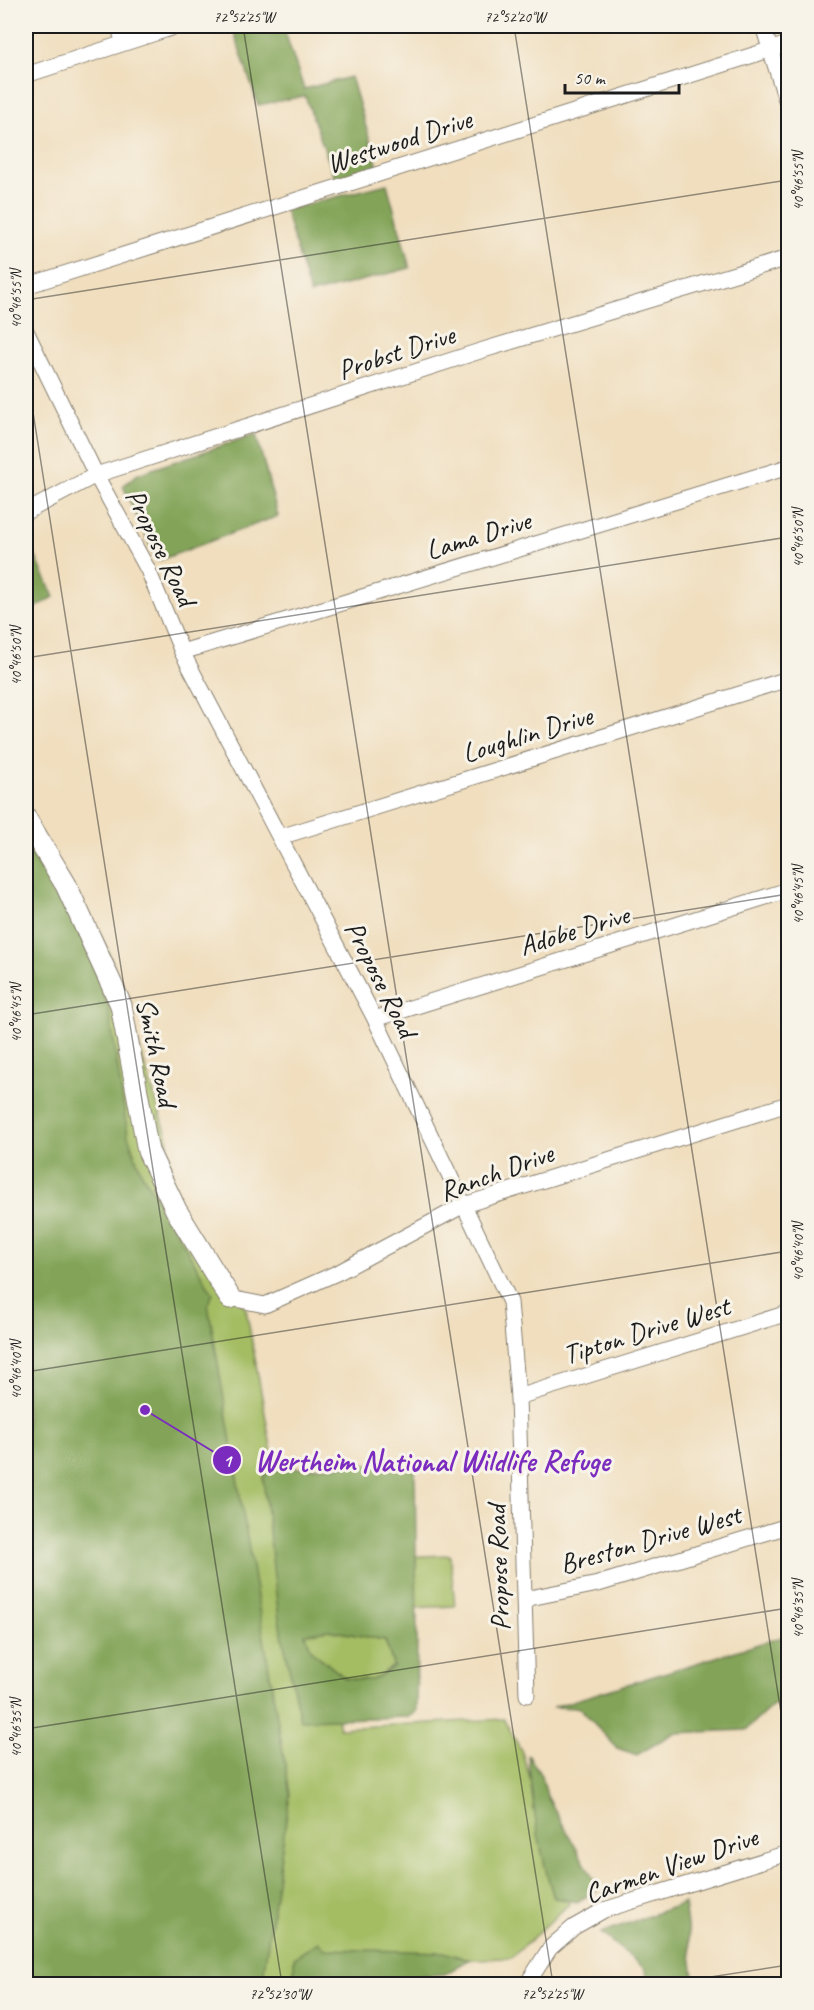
<svg xmlns="http://www.w3.org/2000/svg" width="814" height="2010" font-family="Caveat,sans-serif">
	<style>
		.green { fill: #a4bd63; stroke: #606c40; stroke-width: 1.5 }
		.forest { fill: #83a459; stroke: #50603a; stroke-width: 1.5; fill-rule: evenodd }
		.lines { fill: none; stroke-linecap: round; stroke-linejoin: round }
		.street-casing { stroke: #867d6d; stroke-width: 17 }
		.secondary-casing { stroke: #867d6d; stroke-width: 23 }
		.street { stroke: #fff; stroke-width: 15 }
		.secondary { stroke: #fff; stroke-width: 21 }
		.ticks { fill: none; stroke: #1c1c1c; stroke-width: 1.5; stroke-opacity: 0.45 }
		.labels { text-anchor: middle; dominant-baseline: central; stroke-width: 6; stroke-linejoin: round; paint-order: stroke }
		.street-label { font-size: 28px; fill: #1c1c1c; stroke: #f7f3e8 }
		.leader { fill: none; stroke: #7b2cbf; stroke-width: 2 }
		.callout-dot { fill: #7b2cbf; stroke: #f7f3e8; stroke-width: 2 }
		.mark-label { font-size: 18px; text-anchor: middle; font-weight: bold; fill: #fff }
		.callout-label { font-size: 30px; text-anchor: middle; font-weight: bold; fill: #7b2cbf; stroke: #f7f3e8; stroke-width: 6; stroke-linejoin: round; paint-order: stroke }
		.neatline { fill: none; stroke: #1c1c1c; stroke-width: 2 }
		.ticks-label { font-size: 15px; text-anchor: middle; fill: #1c1c1c }
	</style>
	<rect width="100%" height="100%" fill="#f7f3e8"/>
	<filter id="ink" filterUnits="userSpaceOnUse"><feTurbulence type="fractalNoise" baseFrequency=".0167" numOctaves="2"/><feDisplacementMap in="SourceGraphic" scale="12" xChannelSelector="R" yChannelSelector="G"/><feConvolveMatrix kernelMatrix="1 2 1 2 8 2 1 2 1" color-interpolation-filters="sRGB"/></filter>
	<filter id="wash" filterUnits="userSpaceOnUse"><feTurbulence type="fractalNoise" baseFrequency=".008" numOctaves="4" result="noise"/><feDisplacementMap in="SourceGraphic" scale="24" xChannelSelector="R" yChannelSelector="G"/><feGaussianBlur stdDeviation="1.35" result="paint"/><feColorMatrix in="noise" values="0 0 0 0 0 0 0 0 0 0 0 0 0 0 0 0 0 1.4 0 .05"/><feComposite in="paint" operator="in"/></filter>
	<g filter="url(#wash)">
		<rect width="100%" height="100%" fill="#f0debe"/>
		<polygon class="green" points="26,810 107,948 167,1135 174,1208 246,1309 283,1513 309,1560 450,1555 455,1606 318,1612 328,1630 385,1640 394,1666 372,1680 345,1678 326,1663 339,1728 504,1719 522,1752 569,1904 511,1958 341,1963 339,1984 26,1984"/>
		<g class="forest">
			<polygon points="232,26 283,26 304,89 351,77 378,167 336,181 305,96 258,105"/>
			<polygon points="387,184 410,268 310,294 285,210"/>
			<polygon points="256,434 278,516 157,561 123,486 138,474"/>
			<polygon points="26,536 54,597 26,613"/>
			<polygon points="26,846 82,935 109,1010 128,1136 141,1172 213,1294 208,1304 290,1794 264,1969 266,1984 26,1984"/>
			<path d="M415,1461L417,1640L416,1712L408,1717L300,1720L279,1620L263,1478L269,1470ZM328,1630L385,1640L394,1667L372,1680L345,1678L312,1651L305,1634Z"/>
			<polygon points="788,1635 788,1701 773,1705 746,1730 674,1733 637,1755 617,1748 580,1708 553,1707"/>
			<path d="M528,1755L542,1777L547,1796L599,1889L577,1902L554,1898C539,1852 532,1804 528,1755Z"/>
			<polygon points="684,1903 695,1984 650,1984 645,1969 601,1933"/>
			<polygon points="318,1942 325,1949 444,1952 469,1960 445,1974 330,1983 330,1984 294,1984 294,1958"/>
		</g>
	</g>
	<g filter="url(#ink)">
		<g class="lines">
			<g class="street-casing">
				<g id="street">
					<polyline points="119,26 123,42"/>
					<polyline points="763,26 788,106"/>
					<polyline points="26,75 177,26"/>
					<polyline points="26,286 788,44"/>
					<polyline points="26,331 96,475 148,570 182,652 375,1019 510,1302 518,1397 527,1695"/>
					<polyline points="26,512 96,475 480,351 788,258"/>
					<polyline points="182,652 788,467"/>
					<polyline points="280,837 788,679"/>
					<polyline points="375,1019 788,890"/>
					<polyline points="230,1298 265,1305 339,1272 464,1205 788,1104"/>
					<polyline points="518,1397 788,1313"/>
					<polyline points="525,1599 598,1584 788,1526"/>
					<polyline points="527,1984 550,1948 574,1927 604,1910 788,1853"/>
				</g>
			</g>
			<g class="secondary-casing">
				<polyline id="secondary" points="26,819 66,885 121,1005 148,1151 176,1210 230,1298"/>
			</g>
			<use href="#street" class="street"/>
			<use href="#secondary" class="secondary"/>
		</g>
	</g>
	<path class="ticks" d="M243,26L553,1984M514,26L788,1757M786,26L788,44M26,300L788,180M26,368L282,1984M26,658L788,537M26,1015L788,894M26,1372L788,1251M26,1729L788,1608M665,1984L788,1965"/>
	<g class="labels">
		<g class="street-label">
			<text transform="translate(399 141) rotate(-18)">Westwood Drive</text>
			<text transform="translate(396 352) rotate(-18)">Probst Drive</text>
			<text transform="translate(478 535) rotate(-17)">Lama Drive</text>
			<text transform="translate(161 547) rotate(64)">Propose Road</text>
			<text transform="translate(527 734) rotate(-17)">Loughlin Drive</text>
			<text transform="translate(574 930) rotate(-17)">Adobe Drive</text>
			<text transform="translate(381 979) rotate(63)">Propose Road</text>
			<text transform="translate(157 1052) rotate(78)">Smith Road</text>
			<text transform="translate(496 1172) rotate(-20)">Ranch Drive</text>
			<text transform="translate(646 1330) rotate(-17)">Tipton Drive West</text>
			<text transform="translate(650 1539) rotate(-16)">Breston Drive West</text>
			<text transform="translate(498 1568) rotate(-92)">Propose Road</text>
			<text transform="translate(671 1865) rotate(-19)">Carmen View Drive</text>
		</g>
	</g>
	<path class="leader" d="M145 1410L227 1460"/>
	<g class="callout-dot">
		<circle cx="145" cy="1410" r="6"/>
		<circle cx="227" cy="1460" r="15"/>
	</g>
	<g class="mark-label">
		<text x="227" y="1467">1</text>
	</g>
	<g class="callout-label">
		<text x="432" y="1471">Wertheim National Wildlife Refuge</text>
	</g>
	<rect width="814" height="2010" fill="none" stroke="#f7f3e8" stroke-width="66"/>
	<path d="M565 84v9h114v-9" fill="none" stroke="#1c1c1c" stroke-width="3"/>
	<text x="574" y="84" font-size="18" fill="#1c1c1c" stroke="#f7f3e8" stroke-width="4.5" paint-order="stroke">50 m</text>
	<rect x="33" y="33" width="748" height="1944" class="neatline"/>
	<g class="ticks-label">
		<text x="244" y="22">72°52'25"W</text>
		<text x="515" y="22">72°52'20"W</text>
		<text transform="translate(798 181) rotate(-90)" y="5">40°46'55"N</text>
		<text transform="translate(16 299) rotate(-90)" y="5">40°46'55"N</text>
		<text transform="translate(798 538) rotate(-90)" y="5">40°46'50"N</text>
		<text transform="translate(16 656) rotate(-90)" y="5">40°46'50"N</text>
		<text transform="translate(798 895) rotate(-90)" y="5">40°46'45"N</text>
		<text transform="translate(16 1013) rotate(-90)" y="5">40°46'45"N</text>
		<text transform="translate(798 1252) rotate(-90)" y="5">40°46'40"N</text>
		<text transform="translate(16 1370) rotate(-90)" y="5">40°46'40"N</text>
		<text transform="translate(798 1609) rotate(-90)" y="5">40°46'35"N</text>
		<text transform="translate(16 1728) rotate(-90)" y="5">40°46'35"N</text>
		<text x="280" y="1999">72°52'30"W</text>
		<text x="552" y="1999">72°52'25"W</text>
	</g>
</svg>
